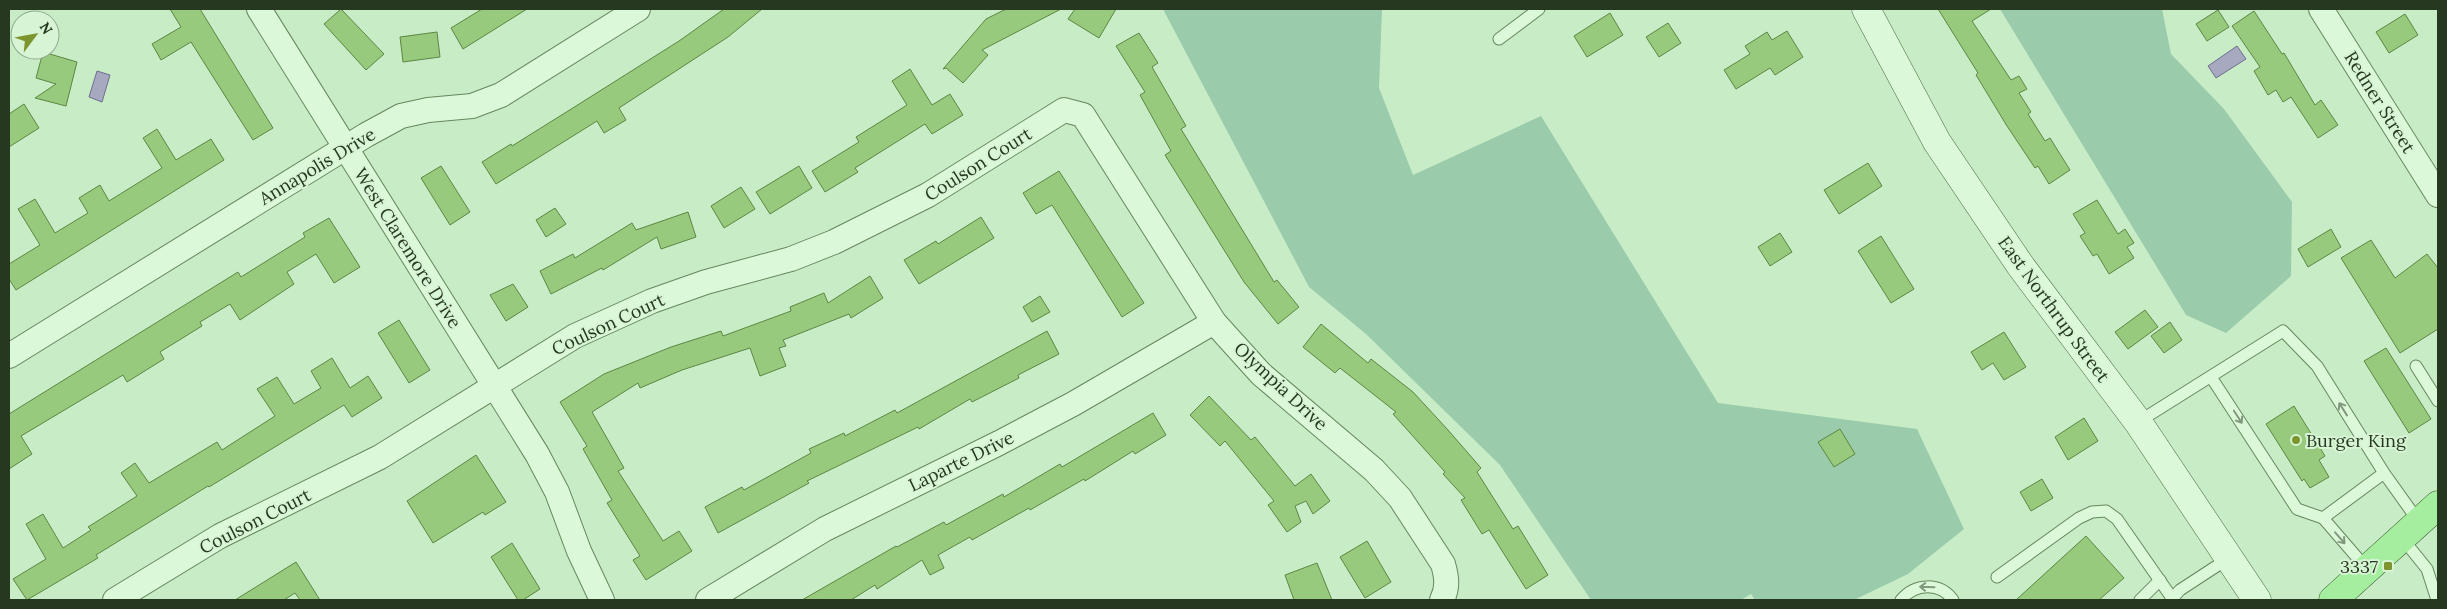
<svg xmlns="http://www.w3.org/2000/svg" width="2447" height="609" font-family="Lora,serif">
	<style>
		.green { fill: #9acbab }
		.water { fill: #a7a9c0; stroke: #6e6e8f }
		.building { fill: #98ca7d; stroke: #5c8643 }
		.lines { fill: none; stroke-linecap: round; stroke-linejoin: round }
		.lane-casing { stroke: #66875c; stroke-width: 13 }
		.street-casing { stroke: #66875c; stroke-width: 26 }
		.secondary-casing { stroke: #4b693f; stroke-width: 29 }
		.primary-casing { stroke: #3b5530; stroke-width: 29 }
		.lane { stroke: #dbf8d9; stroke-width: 11 }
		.street { stroke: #dbf8d9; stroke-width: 24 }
		.secondary { stroke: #dbf8d9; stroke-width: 28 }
		.primary { stroke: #a6ee9f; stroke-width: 28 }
		.oneway { stroke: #80987c }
		.poi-dot { fill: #7e942e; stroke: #d7f4d5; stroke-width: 2 }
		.labels { text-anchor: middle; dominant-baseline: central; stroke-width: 4; stroke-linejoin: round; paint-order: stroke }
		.street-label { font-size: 18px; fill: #26381f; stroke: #d7f4d5 }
		.poi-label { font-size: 18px; fill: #26381f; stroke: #d7f4d5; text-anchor: start }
	</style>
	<rect width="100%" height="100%" fill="#c8edc6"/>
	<g class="green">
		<polygon points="1163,9 1382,9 1379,88 1413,175 1541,116 1718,403 1917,429 1964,529 1908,574 1854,600 1755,600 1751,594 1741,600 1591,600 1500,465 1366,334 1309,287"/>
		<polygon points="2000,9 2162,9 2171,54 2224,109 2292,202 2291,276 2226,333 2186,315"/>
	</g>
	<g class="water">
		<polygon points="2237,46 2246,59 2216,78 2208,66"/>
		<polygon points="97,71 110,75 102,102 89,97"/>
	</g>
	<g class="building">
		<polygon points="170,9 200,9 273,128 253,140 191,42 161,60 152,44 181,27"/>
		<polygon points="341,9 384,54 366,70 324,24"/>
		<polygon points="482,9 527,9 463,49 451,28"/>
		<polygon points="724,9 762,9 728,37 619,108 626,120 604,133 597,121 496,184 482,162 511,144 512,146 576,106 679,41"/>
		<polygon points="1006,9 1061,9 982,50 988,55 963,83 946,68 943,69 986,19"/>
		<polygon points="1075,9 1116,9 1099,38 1068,19"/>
		<polygon points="1938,9 1991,9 1972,21 2011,80 2019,76 2027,89 2019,93 2031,112 2028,114 2045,141 2050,138 2070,170 2049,184 2038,166 2035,168 2007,126 1976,75 1978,73"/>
		<polygon points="2218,10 2229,27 2207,41 2196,24"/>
		<polygon points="2254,11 2282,54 2284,53 2315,105 2321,100 2338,125 2318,138 2291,97 2283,102 2276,90 2268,95 2254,71 2260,67 2232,26"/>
		<polygon points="1610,13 1623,35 1587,57 1574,36"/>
		<polygon points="2405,14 2418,35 2389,53 2376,32"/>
		<polygon points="1668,23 1681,43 1659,57 1646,37"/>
		<polygon points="1787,31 1803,57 1775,75 1770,68 1736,89 1724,70 1750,54 1745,46 1767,32 1772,40"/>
		<polygon points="437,32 440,57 403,62 400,37"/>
		<polygon points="1139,33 1158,63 1152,67 1186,126 1181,129 1274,282 1277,280 1299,307 1278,324 1244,282 1165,155 1171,151 1140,95 1145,92 1116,46"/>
		<polygon points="43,52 77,62 66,106 35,98 56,84 36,78"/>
		<polygon points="910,69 932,105 950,94 963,115 932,134 925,124 855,168 858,172 825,192 812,171 859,142 856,137 907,105 892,81"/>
		<polygon points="24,104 39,128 9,147 9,114"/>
		<polygon points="157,129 176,160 211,139 224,160 16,290 9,279 9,264 40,245 18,209 35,199 55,233 88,213 79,198 100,185 109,201 162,168 143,138"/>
		<polygon points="1868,163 1882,186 1839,214 1824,190"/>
		<polygon points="441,166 470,212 450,225 421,178"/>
		<polygon points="799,166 812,188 770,214 756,192"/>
		<polygon points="1059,171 1144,303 1122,317 1052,205 1036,214 1023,193"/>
		<polygon points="741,187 755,209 724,228 711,206"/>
		<polygon points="2097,200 2118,234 2125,229 2134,243 2127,247 2134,258 2109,274 2097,254 2093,256 2080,236 2085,233 2073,214"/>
		<polygon points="555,208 566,224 546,237 536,220"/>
		<polygon points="688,212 696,237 661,249 657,237 603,270 602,268 551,294 540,271 573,254 575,258 632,223 636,230"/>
		<polygon points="981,217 994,238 919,284 904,260 936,241 938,244"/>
		<polygon points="329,218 360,267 334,283 316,254 287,272 294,284 240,320 230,304 200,322 202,326 160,352 164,359 127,382 123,375 21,436 32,454 9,469 9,414 238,272 241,277 305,237 303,233"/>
		<polygon points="2331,229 2341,247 2308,267 2298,249"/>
		<polygon points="1780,233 1792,252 1770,266 1758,247"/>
		<polygon points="1881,236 1914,289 1891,303 1858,251"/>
		<polygon points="2371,240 2395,278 2427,254 2438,268 2438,329 2400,353 2341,258"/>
		<polygon points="870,276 883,298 851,318 849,314 783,340 786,346 779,348 786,366 760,376 750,348 682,370 640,388 638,383 592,412 624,468 618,471 663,541 679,531 692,551 646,580 633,560 640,556 607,503 612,500 583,449 587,446 560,402 604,374 671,347 721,331 723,336 791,311 790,307 824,293 828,303"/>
		<polygon points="513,284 528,307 506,321 490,295"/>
		<polygon points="1040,296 1050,312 1032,322 1023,307"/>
		<polygon points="2145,310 2158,327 2128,349 2115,332"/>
		<polygon points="399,320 430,370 409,383 378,333"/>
		<polygon points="2170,322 2182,340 2164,353 2151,336"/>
		<polygon points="1321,324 1368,363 1371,359 1413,392 1448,430 1481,468 1477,472 1513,529 1518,526 1548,575 1526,589 1489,530 1482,534 1461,500 1465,498 1443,474 1445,472 1393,414 1396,412 1340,368 1335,373 1303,347"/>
		<polygon points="1047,331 1059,354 1018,375 1019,378 972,402 970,399 919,429 918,427 807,481 809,483 718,533 705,507 742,487 744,490 811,453 809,449 844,433 845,436 895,410 897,413"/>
		<polygon points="2004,332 2026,367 2004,380 1993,363 1982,370 1971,352"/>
		<polygon points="2386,348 2431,419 2409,433 2364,361"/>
		<polygon points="332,358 350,388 368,376 382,398 352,417 344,405 209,487 208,486 96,555 98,558 27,600 13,579 46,559 26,524 43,514 63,548 91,530 88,527 137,496 121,473 135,463 149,483 217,442 222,450 275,416 257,389 277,377 294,404 321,388 311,371"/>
		<polygon points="1209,396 1251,440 1255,437 1295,486 1311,474 1330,501 1313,514 1306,501 1295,506 1301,522 1287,532 1268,505 1274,501 1225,441 1220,446 1190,415"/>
		<polygon points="2294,406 2325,456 2319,460 2329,477 2310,488 2304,479 2302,481 2266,424"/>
		<polygon points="1153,413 1166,435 1135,454 1133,451 1085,481 1084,479 1030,510 1029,508 972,540 970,537 938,555 944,568 930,575 922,560 877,589 875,585 851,600 802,600 896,546 897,547 944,522 946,525 1003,494 1004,497 1060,464 1062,467"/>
		<polygon points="2084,418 2098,441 2068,460 2055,437"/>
		<polygon points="1840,429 1855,454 1834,467 1818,442"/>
		<polygon points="476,455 506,502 485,515 483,512 433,543 407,501"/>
		<polygon points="2042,479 2053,498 2031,511 2020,492"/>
		<polygon points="2086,536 2124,578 2099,600 2016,600"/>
		<polygon points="1367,541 1391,582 1365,598 1340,557"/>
		<polygon points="512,543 540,589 523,600 518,600 491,557"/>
		<polygon points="296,562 320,600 300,600 295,593 284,600 235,600"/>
		<polygon points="1317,563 1332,600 1294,600 1285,575"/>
	</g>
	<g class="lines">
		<g class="lane-casing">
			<g id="lane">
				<polyline points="1499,39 1539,9"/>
				<polyline points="2416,366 2438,401"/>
				<polyline points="2211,377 2297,509 2323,518 2367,569"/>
				<polyline points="2138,422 2283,331 2317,366 2384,473 2419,522"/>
				<polyline points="2323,518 2384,473"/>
				<polyline points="2402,538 2427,569 2437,600"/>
				<polyline points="1997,577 2079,518 2092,512 2106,511 2117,519 2172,598"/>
				<path d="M1901,600C1915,583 1940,582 1953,600"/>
				<polyline points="2140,600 2160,580"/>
				<polyline points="2171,600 2180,590 2229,558"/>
			</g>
		</g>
		<g class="street-casing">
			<g id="street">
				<polyline points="259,9 537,454 557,492 579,551 602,600"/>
				<polyline points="2321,9 2438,195"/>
				<polyline points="9,356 366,135 401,116 428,110 472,106 501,95 638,9"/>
				<path d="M115,600L220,536L380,457L575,336L652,301L706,282L791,259L834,242L928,195L1064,110L1083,115L1214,322L1261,374L1374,470L1400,498L1443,564C1447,578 1448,587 1442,600"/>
				<polyline points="708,600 825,529 999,443 1073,404 1214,322"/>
			</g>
		</g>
		<g class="secondary-casing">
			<polyline id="secondary" points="1866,9 1937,142 2020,265 2138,422 2257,600"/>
		</g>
		<g class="primary-casing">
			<polyline id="primary" points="2333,600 2438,505"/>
		</g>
		<use href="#lane" class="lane"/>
		<use href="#street" class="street"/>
		<use href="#secondary" class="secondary"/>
		<use href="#primary" class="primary"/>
	</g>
	<defs><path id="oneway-shaft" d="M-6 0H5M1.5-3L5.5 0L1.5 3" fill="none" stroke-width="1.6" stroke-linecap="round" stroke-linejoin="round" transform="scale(1.25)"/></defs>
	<g class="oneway">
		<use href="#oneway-shaft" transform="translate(2343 409) rotate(-122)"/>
		<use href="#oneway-shaft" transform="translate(2238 417) rotate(57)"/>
		<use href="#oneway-shaft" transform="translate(2340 538) rotate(49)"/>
		<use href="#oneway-shaft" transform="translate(1927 587) rotate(-178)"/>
	</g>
	<g class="poi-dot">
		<circle cx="2296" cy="440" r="5"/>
		<rect x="2383" y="561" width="10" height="10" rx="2.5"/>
	</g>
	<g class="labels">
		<g class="street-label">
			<text transform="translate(2380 102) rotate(58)">Redner Street</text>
			<text transform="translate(978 164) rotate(-32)">Coulson Court</text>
			<text transform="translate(317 166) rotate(-31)">Annapolis Drive</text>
			<text transform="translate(408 248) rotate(58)">West Claremore Drive</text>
			<text transform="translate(2054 309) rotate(54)">East Northrup Street</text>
			<text transform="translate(608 324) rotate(-25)">Coulson Court</text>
			<text transform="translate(1281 386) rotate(43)">Olympia Drive</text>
			<text transform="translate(961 461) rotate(-26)">Laparte Drive</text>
			<text transform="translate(255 521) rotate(-27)">Coulson Court</text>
		</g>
		<g class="poi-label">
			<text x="2306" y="440">Burger King</text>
			<text x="2378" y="566" text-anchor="end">3337</text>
		</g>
	</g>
	<rect width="2447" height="609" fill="none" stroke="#26381f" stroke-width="20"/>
	<g transform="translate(35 35) rotate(58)"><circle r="24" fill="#d7f4d5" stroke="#90a98c"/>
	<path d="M0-4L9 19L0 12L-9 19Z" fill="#7e942e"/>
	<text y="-8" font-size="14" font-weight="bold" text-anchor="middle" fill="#26381f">N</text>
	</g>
</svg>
